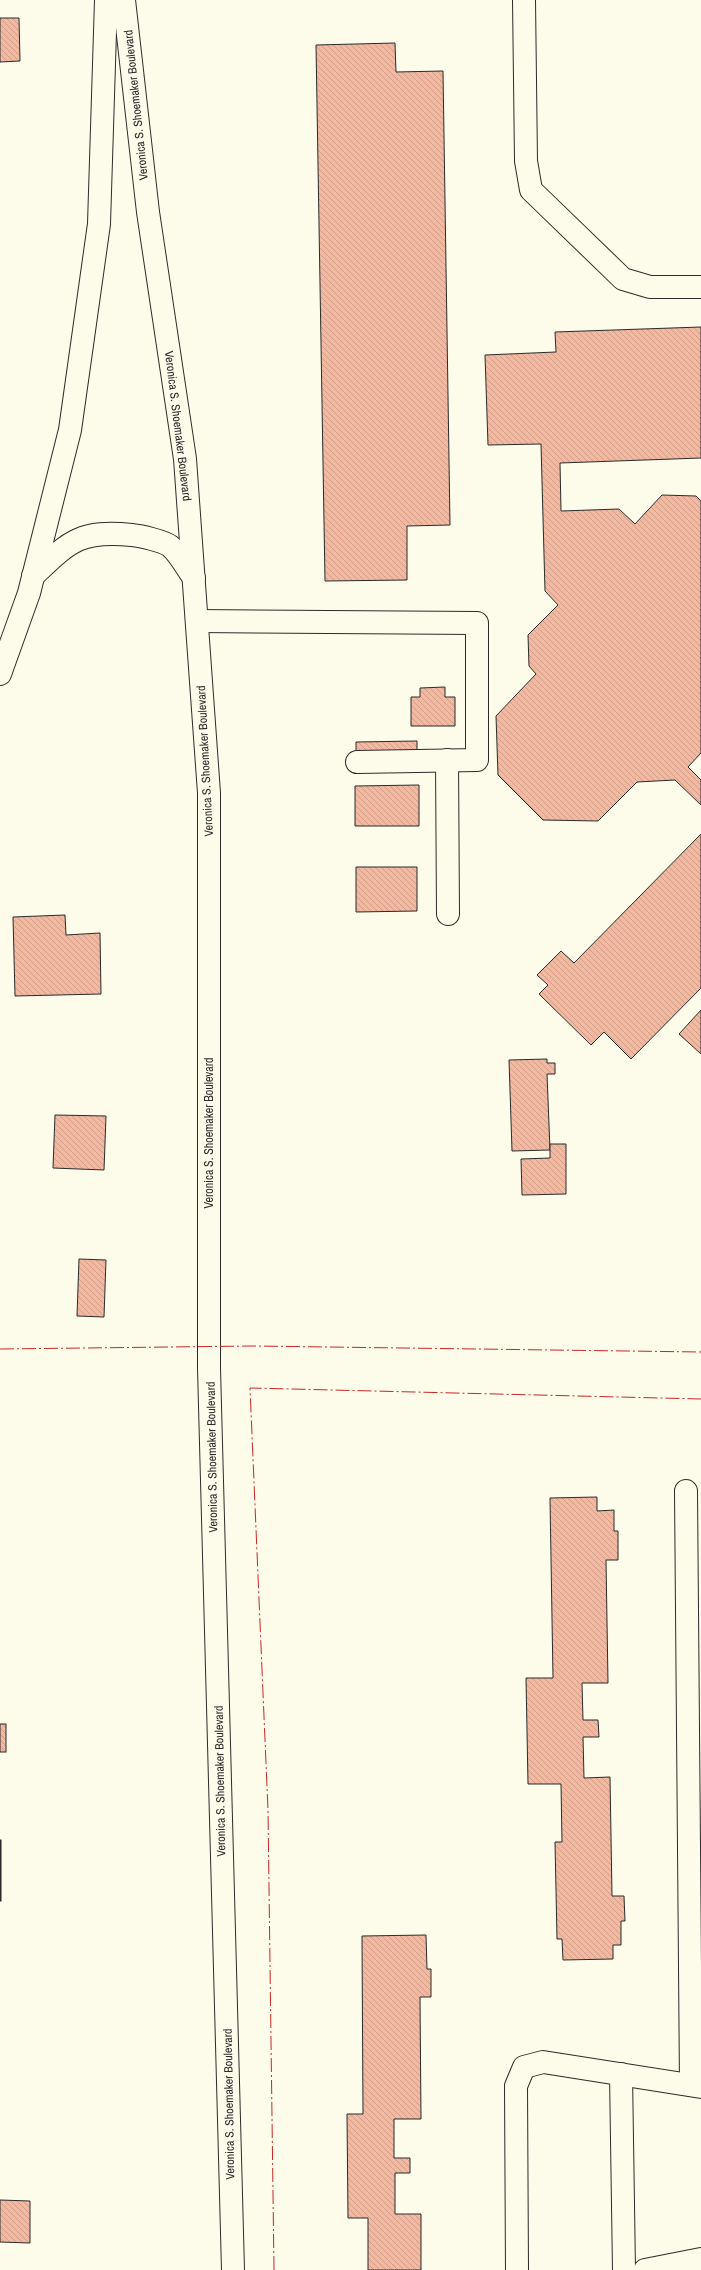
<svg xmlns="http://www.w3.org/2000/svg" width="701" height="2270" font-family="'Archivo Narrow',sans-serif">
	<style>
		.building { fill: url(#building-back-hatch); stroke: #2b2b2b }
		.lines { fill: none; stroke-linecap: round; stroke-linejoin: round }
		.minor-casing { stroke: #2b2b2b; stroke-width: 24 }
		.minor { stroke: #fdfbea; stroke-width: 22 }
		.power { stroke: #c62828; stroke-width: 1; stroke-dasharray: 14 3 2 3; stroke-linecap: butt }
		.labels { text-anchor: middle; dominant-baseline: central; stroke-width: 3; stroke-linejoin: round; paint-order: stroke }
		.street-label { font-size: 12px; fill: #2b2b2b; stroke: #fdfbea }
	</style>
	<defs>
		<pattern id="building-back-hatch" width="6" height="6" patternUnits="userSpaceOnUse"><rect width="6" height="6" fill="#f2b8a0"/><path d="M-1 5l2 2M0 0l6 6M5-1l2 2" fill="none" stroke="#d09e8a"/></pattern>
	</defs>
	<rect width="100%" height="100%" fill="#fdfbea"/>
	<g class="building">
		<polygon points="0,18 19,18 20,61 0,62"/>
		<polygon points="395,43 396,72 443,71 450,525 407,526 407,580 325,581 316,45"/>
		<polygon points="701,327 701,458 560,463 561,511 619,509 635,524 662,495 696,496 701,501 701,753 688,767 701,780 701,805 675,780 637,782 598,821 543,820 498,775 496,716 536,674 529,666 528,635 558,605 545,591 541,444 488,445 485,355 556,352 555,332"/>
		<polygon points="445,687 445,697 455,697 455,726 411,726 411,697 420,697 420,688"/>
		<polygon points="417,741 417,753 356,754 356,742"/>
		<polygon points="419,785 419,826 355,826 355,786"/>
		<polygon points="701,834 701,988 631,1059 604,1032 591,1045 539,994 548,985 537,975 561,951 574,963"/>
		<polygon points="356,867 417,867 417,911 356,912"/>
		<polygon points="65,915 66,935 100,933 101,994 15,996 13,917"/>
		<polygon points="701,1010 701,1054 679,1034"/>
		<polygon points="547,1059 547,1063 555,1063 555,1074 547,1074 550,1150 512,1151 509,1060"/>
		<polygon points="55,1115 106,1116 104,1170 53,1168"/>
		<polygon points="550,1144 566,1144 566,1194 522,1195 521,1159 550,1158"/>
		<polygon points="79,1259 106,1260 104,1317 77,1316"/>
		<polygon points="597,1497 597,1511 614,1510 614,1531 618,1531 618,1560 606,1560 608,1683 582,1683 583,1720 598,1720 599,1737 583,1737 584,1778 610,1777 612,1896 624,1896 625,1921 621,1921 621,1945 613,1945 613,1959 563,1960 562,1939 557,1939 555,1842 562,1842 561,1784 528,1784 526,1678 553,1678 550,1498"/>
		<rect x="0" y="1724" width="6" height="28"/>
		<rect x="0" y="1840" width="1" height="61"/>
		<polygon points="426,1935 427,1969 431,1969 431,1997 420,1997 421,2119 394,2119 394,2158 410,2158 410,2173 395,2173 395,2214 421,2214 421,2270 368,2270 368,2218 348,2218 347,2114 363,2114 362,1936"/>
		<polygon points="0,2200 30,2201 30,2243 0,2242"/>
	</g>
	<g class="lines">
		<g class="minor-casing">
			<g id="minor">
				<polyline points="124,0 148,212 185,459 209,793 209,1368 233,2270"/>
				<polyline points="524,0 526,161 531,190 623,279 650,287 701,287"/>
				<path d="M33,576C70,541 79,530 132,535C141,536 163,541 170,546C179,553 187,569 194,578"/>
				<polyline points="197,621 477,623 477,760 357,762"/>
				<polyline points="0,674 29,593 70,430 99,224 106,0"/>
				<polyline points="447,760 448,914"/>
				<polyline points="686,1491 691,2085"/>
				<polyline points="621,2074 624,2270"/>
				<polyline points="517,2270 516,2086 524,2067 543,2062 701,2087"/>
				<polyline points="645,2270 701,2259"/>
			</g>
		</g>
		<use href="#minor" class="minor"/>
		<g class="power">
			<polyline points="0,1349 253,1346 701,1352"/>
			<polyline points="274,2270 268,1810 250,1388 701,1399"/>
		</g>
	</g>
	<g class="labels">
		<g class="street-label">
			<text transform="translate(136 105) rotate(-96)">Veronica S. Shoemaker Boulevard</text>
			<text transform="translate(178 426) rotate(83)">Veronica S. Shoemaker Boulevard</text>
			<text transform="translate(205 761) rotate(-93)">Veronica S. Shoemaker Boulevard</text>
			<text transform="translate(209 1133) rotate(-90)">Veronica S. Shoemaker Boulevard</text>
			<text transform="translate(212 1457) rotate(-91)">Veronica S. Shoemaker Boulevard</text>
			<text transform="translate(220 1781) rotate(-91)">Veronica S. Shoemaker Boulevard</text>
			<text transform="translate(229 2104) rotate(-91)">Veronica S. Shoemaker Boulevard</text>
		</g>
	</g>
</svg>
